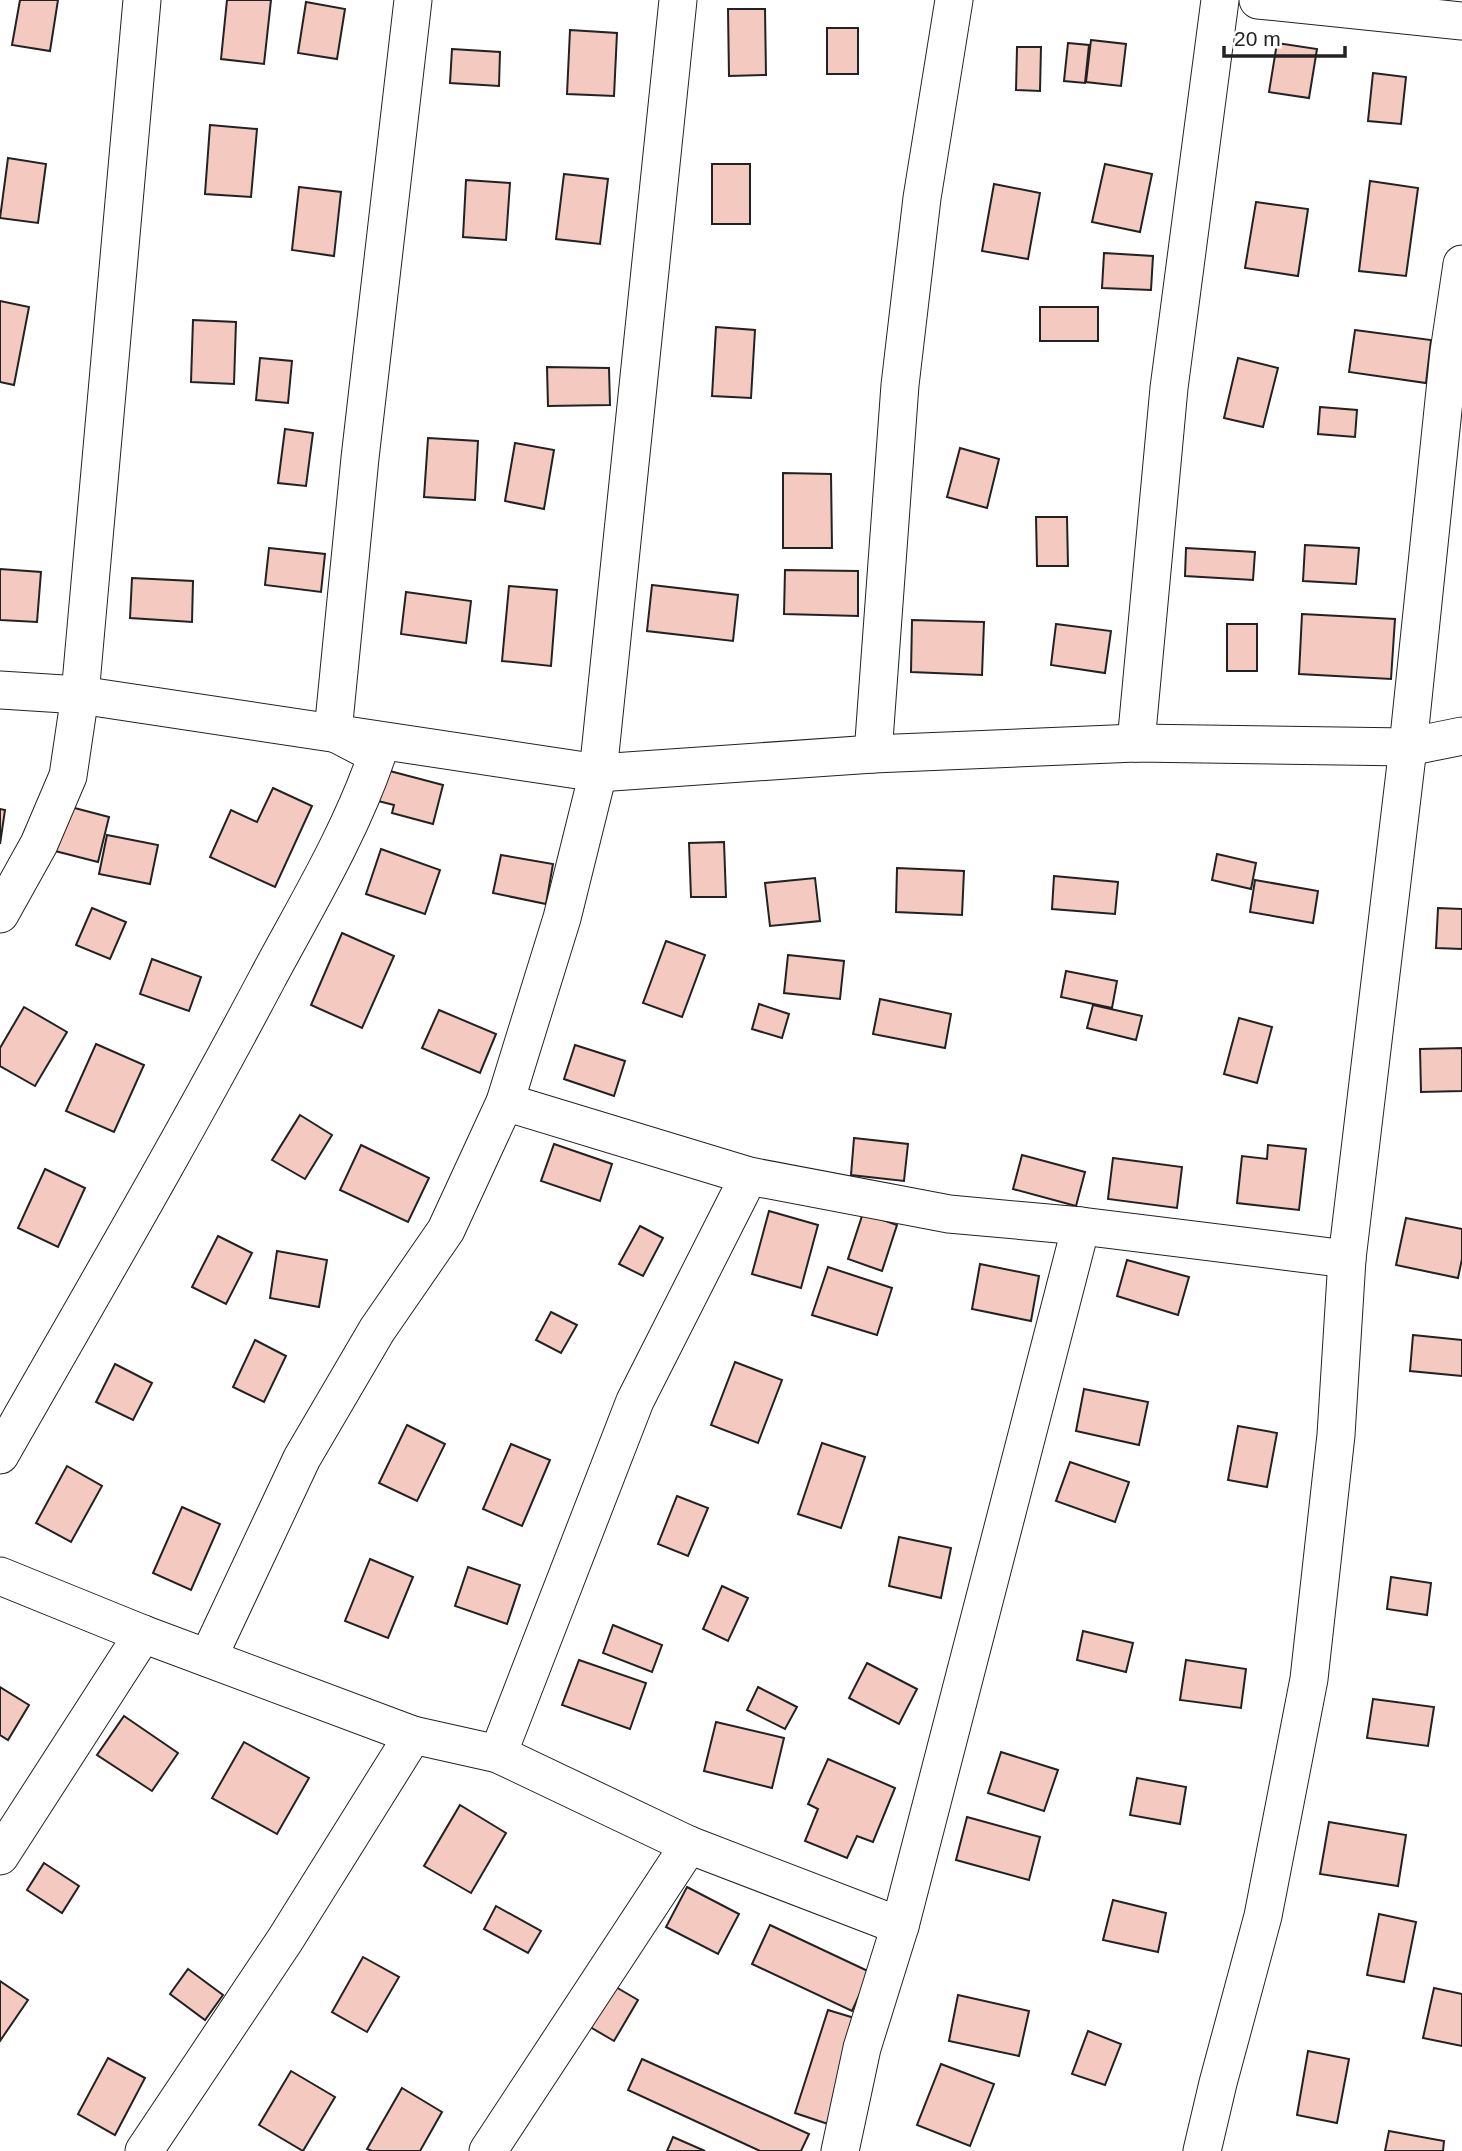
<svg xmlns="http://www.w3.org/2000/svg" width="1462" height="2151" font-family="Arial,sans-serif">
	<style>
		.building { fill: #f3c9c0; stroke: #222; stroke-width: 2 }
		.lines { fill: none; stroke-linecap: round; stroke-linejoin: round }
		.street-casing { stroke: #222; stroke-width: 39 }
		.street { stroke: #fff; stroke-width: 37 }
	</style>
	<rect width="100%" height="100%" fill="#fff"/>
	<g class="building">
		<polygon points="20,0 58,0 50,51 12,45"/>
		<polygon points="227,0 271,0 264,64 221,59"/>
		<polygon points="306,2 345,9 337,59 298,53"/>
		<polygon points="728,9 765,9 766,75 729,76"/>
		<rect x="827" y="28" width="31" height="46"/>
		<polygon points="570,30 617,33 614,96 567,94"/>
		<polygon points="1091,40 1126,44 1121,86 1086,82"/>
		<polygon points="1068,43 1089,45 1085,83 1064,81"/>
		<polygon points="1277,43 1317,49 1309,98 1269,92"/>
		<polygon points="1017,47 1041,47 1040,91 1016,90"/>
		<polygon points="452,49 500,52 499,86 450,83"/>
		<polygon points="1373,73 1406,77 1401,124 1368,121"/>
		<polygon points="210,125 257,129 251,197 205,194"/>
		<polygon points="8,158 46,164 38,223 0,218"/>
		<rect x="712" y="164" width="38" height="60"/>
		<polygon points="1105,164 1152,174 1140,232 1092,222"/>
		<polygon points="564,174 608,179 600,244 556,239"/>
		<polygon points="466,180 510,183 506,240 463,237"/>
		<polygon points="1370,181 1418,188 1406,276 1359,271"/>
		<polygon points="994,184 1040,193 1028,259 982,251"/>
		<polygon points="299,187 341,192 334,256 292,250"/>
		<polygon points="1256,202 1308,209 1298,276 1245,268"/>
		<polygon points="1104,253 1153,256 1151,290 1102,288"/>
		<polygon points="0,301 29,307 14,385 0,382"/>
		<rect x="1040" y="307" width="58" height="34"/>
		<polygon points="193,320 236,322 234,384 191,382"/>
		<polygon points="716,327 755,330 751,398 712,396"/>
		<polygon points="1355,330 1431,340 1426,383 1349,372"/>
		<polygon points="260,358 292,361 288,403 256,400"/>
		<polygon points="1238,358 1278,368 1263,427 1224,418"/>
		<polygon points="547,367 609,368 610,405 548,406"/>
		<polygon points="1320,407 1357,410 1355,437 1318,434"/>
		<polygon points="285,429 313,433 306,486 278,483"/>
		<polygon points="428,438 478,441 475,500 424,497"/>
		<polygon points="515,443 554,450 544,509 505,501"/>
		<polygon points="960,448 999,459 987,508 947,497"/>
		<polygon points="783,473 831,474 832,548 783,548"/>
		<polygon points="1036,517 1067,517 1068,566 1037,566"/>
		<polygon points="1305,545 1359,548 1356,584 1303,581"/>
		<polygon points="269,548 325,554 321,592 265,585"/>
		<polygon points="1186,548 1255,552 1253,580 1185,576"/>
		<polygon points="0,569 41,572 37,622 0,620"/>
		<polygon points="785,570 858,571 858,616 784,614"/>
		<polygon points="132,578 193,581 192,622 130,618"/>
		<polygon points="652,585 738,595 733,641 647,631"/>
		<polygon points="509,586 557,590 551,666 502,661"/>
		<polygon points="406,592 471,601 466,643 401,634"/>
		<polygon points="1302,614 1395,619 1391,679 1299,674"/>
		<polygon points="912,620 984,622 982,675 911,672"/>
		<polygon points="1056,624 1111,631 1105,673 1051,665"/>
		<rect x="1227" y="624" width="30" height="47"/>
		<polygon points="386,770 443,785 433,824 392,813 394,805 378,801"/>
		<polygon points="273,788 312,806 275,887 210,857 231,810 257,822"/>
		<polygon points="67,806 109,817 98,862 55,851"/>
		<polygon points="0,809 5,810 0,844"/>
		<polygon points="107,835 158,845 150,884 99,874"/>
		<polygon points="724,842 726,897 691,897 689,843"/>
		<polygon points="381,849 440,870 425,914 366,894"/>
		<polygon points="1217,854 1256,863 1251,889 1212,880"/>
		<polygon points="501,855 553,864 546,904 493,893"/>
		<polygon points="897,868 964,871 962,915 896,912"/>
		<polygon points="1054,876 1118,882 1115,914 1052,909"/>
		<polygon points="815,878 820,921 770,926 765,883"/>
		<polygon points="1255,880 1318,891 1313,923 1250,912"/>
		<polygon points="92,908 126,922 110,959 76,945"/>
		<polygon points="1438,908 1462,909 1462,949 1436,948"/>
		<polygon points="342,933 394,956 362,1028 311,1005"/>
		<polygon points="666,941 705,955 682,1017 643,1003"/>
		<polygon points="788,955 844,961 840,999 784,993"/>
		<polygon points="152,959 201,977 189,1011 140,994"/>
		<polygon points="1066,971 1117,981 1112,1008 1061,997"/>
		<polygon points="880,999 951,1014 945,1048 873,1034"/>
		<polygon points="759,1004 789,1014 782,1038 752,1029"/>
		<polygon points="1093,1005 1142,1016 1136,1040 1087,1028"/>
		<polygon points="24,1007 67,1032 35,1086 0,1066 0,1048"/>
		<polygon points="439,1010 496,1034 480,1073 422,1048"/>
		<polygon points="1239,1018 1272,1027 1257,1083 1224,1074"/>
		<polygon points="96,1044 144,1065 114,1132 66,1111"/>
		<polygon points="575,1045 625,1061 614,1096 564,1079"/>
		<polygon points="1462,1048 1462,1091 1421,1092 1420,1049"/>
		<polygon points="300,1115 332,1135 305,1179 272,1160"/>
		<polygon points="854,1138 908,1144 904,1181 851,1175"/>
		<polygon points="554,1144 612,1164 600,1201 541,1181"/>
		<polygon points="361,1145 429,1178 408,1222 340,1190"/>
		<polygon points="1268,1145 1306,1149 1299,1210 1237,1203 1242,1156 1267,1159"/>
		<polygon points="1022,1155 1085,1172 1076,1206 1013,1189"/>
		<polygon points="1113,1158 1182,1167 1177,1208 1108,1199"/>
		<polygon points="45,1169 85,1188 58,1247 18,1228"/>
		<polygon points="769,1211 818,1225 801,1288 752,1274"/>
		<polygon points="863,1213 897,1225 882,1271 848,1259"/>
		<polygon points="1406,1218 1462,1229 1462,1259 1458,1278 1396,1265"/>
		<polygon points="640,1226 663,1238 643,1276 619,1264"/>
		<polygon points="218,1236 252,1253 226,1304 192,1287"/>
		<polygon points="277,1251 327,1260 319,1307 270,1298"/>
		<polygon points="1127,1260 1189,1277 1178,1315 1117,1296"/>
		<polygon points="980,1264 1039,1276 1031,1321 972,1309"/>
		<polygon points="828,1267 892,1288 877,1335 812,1315"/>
		<polygon points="551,1312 577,1325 561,1353 536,1340"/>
		<polygon points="1413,1335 1462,1340 1462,1376 1410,1371"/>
		<polygon points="255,1340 286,1356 264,1402 233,1387"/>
		<polygon points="735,1362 782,1380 758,1443 711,1425"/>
		<polygon points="115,1364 152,1383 133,1420 96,1402"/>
		<polygon points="1084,1389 1148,1402 1139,1445 1076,1431"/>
		<polygon points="407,1425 445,1444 417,1501 379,1483"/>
		<polygon points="1238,1426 1277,1433 1267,1487 1228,1480"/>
		<polygon points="822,1443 865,1457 841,1528 798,1514"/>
		<polygon points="511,1444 550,1460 522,1526 483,1509"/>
		<polygon points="1070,1462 1129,1482 1115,1522 1056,1501"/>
		<polygon points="67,1466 102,1486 71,1542 36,1523"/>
		<polygon points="677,1496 708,1508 688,1556 658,1544"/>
		<polygon points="182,1507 220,1524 191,1590 153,1573"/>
		<polygon points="899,1537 951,1548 941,1598 889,1586"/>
		<polygon points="370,1559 413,1577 388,1638 345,1621"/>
		<polygon points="468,1567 520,1585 507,1624 455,1606"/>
		<polygon points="1391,1577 1431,1583 1427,1615 1387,1609"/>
		<polygon points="722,1586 748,1598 728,1641 703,1629"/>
		<polygon points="613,1625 662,1645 652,1672 603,1653"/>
		<polygon points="1083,1631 1133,1643 1126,1672 1077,1660"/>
		<polygon points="579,1660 646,1683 630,1729 562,1705"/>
		<polygon points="1186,1660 1246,1669 1241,1708 1180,1700"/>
		<polygon points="867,1663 917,1689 899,1724 849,1698"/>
		<polygon points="0,1687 29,1705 8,1740 0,1735"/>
		<polygon points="758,1687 797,1707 785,1729 747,1710"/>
		<polygon points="1373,1699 1434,1707 1428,1746 1367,1738"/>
		<polygon points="124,1716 178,1753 152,1791 97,1755"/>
		<polygon points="716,1722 784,1738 772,1788 704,1771"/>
		<polygon points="244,1742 309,1778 277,1834 212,1798"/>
		<polygon points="1001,1752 1058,1770 1044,1811 988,1793"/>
		<polygon points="828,1759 895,1788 873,1842 857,1836 847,1858 805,1841 818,1809 808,1804"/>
		<polygon points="1137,1778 1186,1787 1180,1824 1130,1815"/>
		<polygon points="460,1805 506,1833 471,1893 424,1866"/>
		<polygon points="967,1817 1040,1837 1029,1880 956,1860"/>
		<polygon points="1329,1822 1406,1835 1398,1886 1320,1874"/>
		<polygon points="44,1863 79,1886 62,1913 27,1890"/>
		<polygon points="687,1887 739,1914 718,1954 666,1927"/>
		<polygon points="1113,1900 1166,1913 1158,1952 1103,1940"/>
		<polygon points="496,1906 541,1931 528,1953 484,1929"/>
		<polygon points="1379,1914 1416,1922 1404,1982 1367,1975"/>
		<polygon points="770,1925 870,1972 852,2011 752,1964"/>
		<polygon points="363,1957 399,1977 367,2032 332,2012"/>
		<polygon points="188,1969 223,1995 205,2020 170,1994"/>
		<polygon points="0,1981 28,2000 0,2041"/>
		<polygon points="609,1983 638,2000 614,2041 585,2024"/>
		<polygon points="1434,1988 1462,1994 1462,2046 1423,2038"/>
		<polygon points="958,1995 1029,2011 1019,2056 949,2041"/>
		<polygon points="828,2010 861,2020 828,2124 795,2113"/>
		<polygon points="1088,2031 1121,2044 1105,2085 1072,2074"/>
		<polygon points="1308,2051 1349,2059 1337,2123 1297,2115"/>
		<polygon points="108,2058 145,2078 115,2135 78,2114"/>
		<polygon points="642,2059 809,2134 801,2151 760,2151 628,2090"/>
		<polygon points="941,2064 994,2084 970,2146 917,2125"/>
		<polygon points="291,2071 335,2097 303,2151 259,2125"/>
		<polygon points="402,2088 442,2112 420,2151 372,2151 367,2149"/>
		<polygon points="1389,2131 1444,2141 1443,2151 1385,2151"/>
		<polygon points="673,2137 705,2151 667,2151"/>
	</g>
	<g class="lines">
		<g class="street-casing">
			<g id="street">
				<polyline points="1258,0 1462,21"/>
				<polyline points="0,690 80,695 598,773 873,754 1136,743 1408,747 1462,736"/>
				<polyline points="1136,743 1169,388 1220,0"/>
				<polyline points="873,754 900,385 922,198 954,0"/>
				<polyline points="0,914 39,844 68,776 80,695 142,0"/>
				<polyline points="505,1102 749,1176 949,1214 1081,1226 1347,1259"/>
				<path d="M0,1455C90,1297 182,1140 267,979C306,906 350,834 377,755L333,732L360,458L413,0"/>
				<polyline points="0,1576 143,1634 413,1735 498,1754 689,1845 900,1926"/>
				<polyline points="208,1658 302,1458 377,1330 446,1230 505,1102 562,918 598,773 678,0"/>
				<polyline points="498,1754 635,1401 749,1176"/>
				<polyline points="0,1856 143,1634"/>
				<polyline points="144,2151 285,1940 413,1735"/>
				<polyline points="488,2151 689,1845"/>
				<polyline points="840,2151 862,2048 900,1926 1081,1226"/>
				<polyline points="1202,2151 1218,2083 1263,1916 1309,1679 1336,1435 1347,1259 1408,747 1449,352 1462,264"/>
			</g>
		</g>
		<use href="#street" class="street"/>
	</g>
	<path d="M1224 46v10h121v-10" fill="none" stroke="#222222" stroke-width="3.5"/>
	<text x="1234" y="46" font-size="21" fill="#222222" stroke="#ffffff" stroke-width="5" paint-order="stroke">20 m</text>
</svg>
